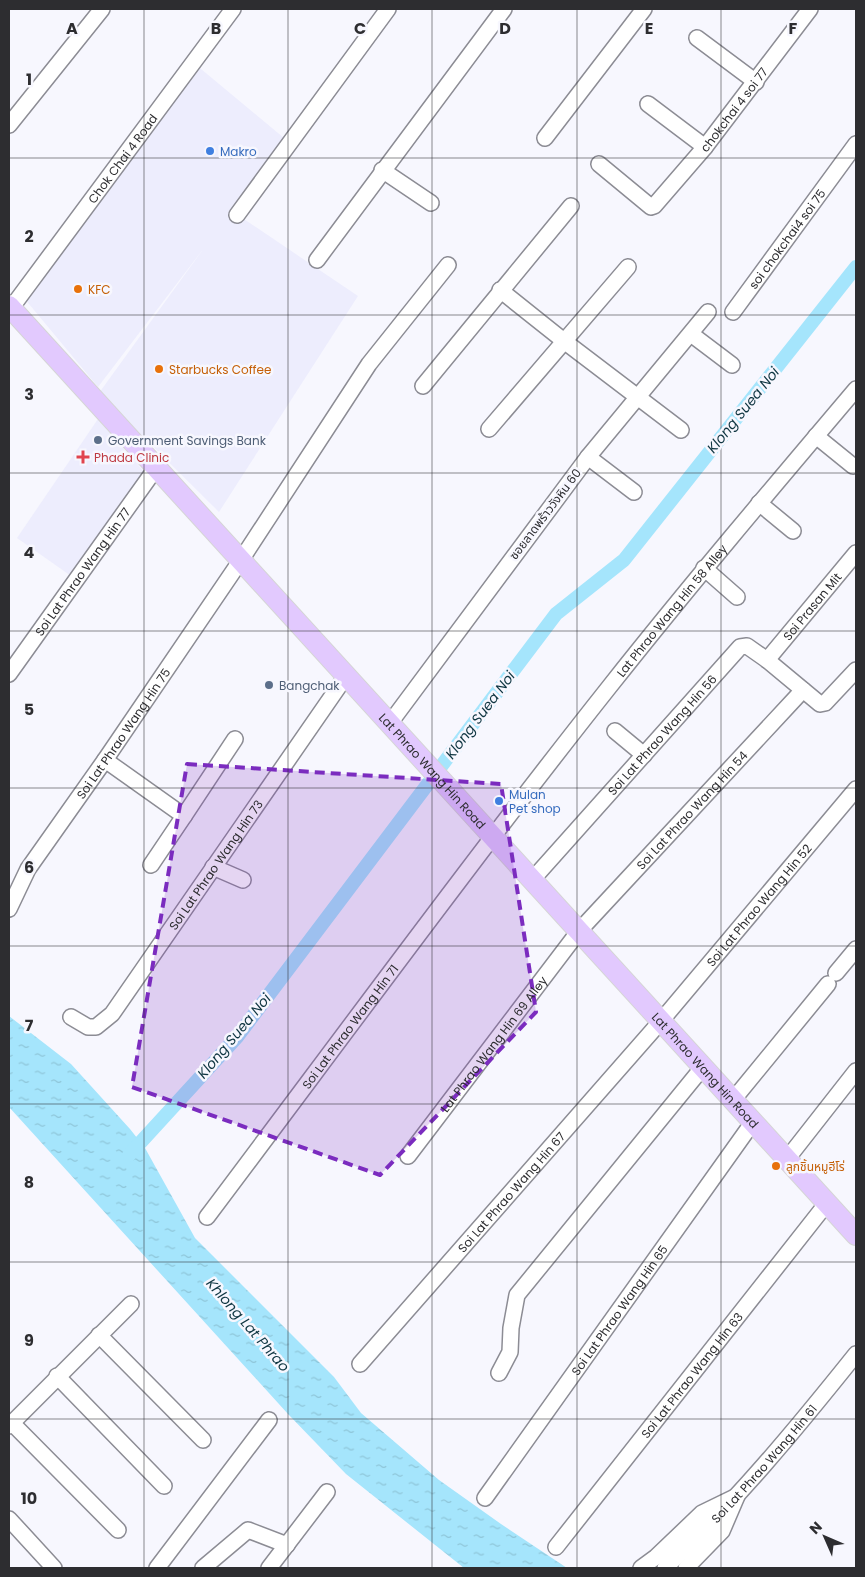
<svg xmlns="http://www.w3.org/2000/svg" width="865" height="1577" font-family="Poppins,'Noto Sans Thai',sans-serif">
	<style>
		.built { fill: #ededfd }
		.water { fill: url(#water-ripples) }
		.lines { fill: none; stroke-linecap: round; stroke-linejoin: round }
		.canal { stroke: #a5e5fc; stroke-width: 14 }
		.minor-casing { stroke: #8c8c94; stroke-width: 18 }
		.major-casing { stroke: #d5d5d6; stroke-width: 22 }
		.minor { stroke: #fff; stroke-width: 15 }
		.major { stroke: #e2c9fe; stroke-width: 20 }
		.marked { fill: #7b2cbf; fill-opacity: 0.2; stroke: #7b2cbf; stroke-width: 4; stroke-dasharray: 10 6; stroke-linejoin: round }
		.grid { fill: none; stroke: #2d2d30; stroke-width: 1; stroke-opacity: 0.55 }
		.shop-dot { fill: #3f7fe0; stroke: #f7f7fe; stroke-width: 2 }
		.food-dot { fill: #e8710a; stroke: #f7f7fe; stroke-width: 2 }
		.service-dot { fill: #5c6f8a; stroke: #f7f7fe; stroke-width: 2 }
		.health-dot { fill: #e0444e; stroke: #f7f7fe; stroke-width: 2 }
		.labels { text-anchor: middle; dominant-baseline: central; stroke-width: 5; stroke-linejoin: round; paint-order: stroke }
		.street-label { font-size: 12px; fill: #2d2d30; stroke: #f7f7fe }
		.shop-label { font-size: 12px; fill: #366cbe; stroke: #f7f7fe; text-anchor: start }
		.food-label { font-size: 12px; fill: #c56008; stroke: #f7f7fe; text-anchor: start }
		.service-label { font-size: 12px; fill: #4e5e75; stroke: #f7f7fe; text-anchor: start }
		.health-label { font-size: 12px; fill: #be3a42; stroke: #f7f7fe; text-anchor: start }
		.water-label { font-size: 14px; font-style: italic; fill: #0e3541; stroke: #f7f7fe }
		.grid-label { font-size: 16px; text-anchor: middle; font-weight: bold; fill: #2d2d30; stroke: #f7f7fe; stroke-width: 5; stroke-linejoin: round; paint-order: stroke }
	</style>
	<defs>
		<pattern id="water-ripples" width="26" height="14" patternUnits="userSpaceOnUse" patternTransform="scale(1.25)"><rect width="26" height="14" fill="#a5e5fc"/><path d="M2 4q2-2 4 0t4 0M15 11q2-2 4 0t4 0" fill="none" stroke="#8ec5d8"/></pattern>
	</defs>
	<rect width="100%" height="100%" fill="#f7f7fe"/>
	<g class="built">
		<polygon points="195,64 284,138 232,211 358,296 219,512 99,393 204,248 98,387 24,298"/>
		<polygon points="98,419 147,475 74,578 17,538"/>
	</g>
	<polygon class="water" points="9,1016 71,1064 130,1129 145,1148 195,1238 334,1377 361,1413 439,1480 501,1524 567,1568 464,1568 346,1474 288,1414 9,1107"/>
	<g class="lines">
		<polyline class="canal" points="129,1155 237,1037 556,614 624,560 856,267"/>
		<g class="minor-casing">
			<g id="minor">
				<polyline points="697,38 756,82"/>
				<polyline points="648,104 705,147"/>
				<polyline points="9,125 102,9"/>
				<polyline points="545,138 644,9"/>
				<path id="s1" d="M599,164L651,207L654,206L705,147L810,9"/>
				<polyline points="382,170 431,203"/>
				<polyline points="237,215 388,9"/>
				<polyline points="317,260 504,9"/>
				<polyline points="500,290 564,341 681,430"/>
				<path id="s2" d="M9,311L233,9"/>
				<path id="s3" d="M733,312L856,144"/>
				<polyline points="691,334 732,365"/>
				<polyline points="423,386 571,206"/>
				<polyline points="489,429 628,267"/>
				<polyline points="816,436 853,466"/>
				<polyline points="588,457 634,492"/>
				<polyline points="759,503 793,531"/>
				<polyline points="704,568 737,597"/>
				<path id="s4" d="M767,660L856,553"/>
				<path id="s5" d="M9,674L156,468"/>
				<polyline points="390,723 588,457 708,312"/>
				<polyline points="615,731 644,755"/>
				<polyline points="105,760 184,816 151,865"/>
				<polyline points="184,816 235,739"/>
				<polyline points="213,867 243,880"/>
				<path id="s6" d="M532,880L740,647L747,646L767,660L820,704L825,703L856,670"/>
				<path id="s7" d="M9,909L28,869L105,760L241,560L369,364L448,265"/>
				<polyline points="836,973 856,949"/>
				<path id="s8" d="M71,1017L88,1027H96L112,1014L346,676"/>
				<polyline points="733,1100 828,984"/>
				<path id="s9" d="M408,1156L579,931L803,690"/>
				<polyline points="787,1159 856,1071"/>
				<path id="s10" d="M207,1217C341,1039 472,860 610,686C690,585 773,487 856,389"/>
				<polyline points="99,1335 203,1440"/>
				<path id="s11" d="M360,1364L661,1021L856,789"/>
				<polyline points="499,1373 510,1352 511,1328 517,1295 703,1067"/>
				<polyline points="57,1376 164,1486"/>
				<polyline points="12,1423 118,1530"/>
				<polyline points="9,1426 131,1304"/>
				<path id="s12" d="M485,1498L753,1122"/>
				<polyline points="9,1519 54,1568"/>
				<path id="s13" d="M556,1547L827,1203"/>
				<polyline points="157,1568 269,1420"/>
				<polyline points="203,1568 248,1530 287,1545"/>
				<polyline points="269,1568 327,1492"/>
				<polyline points="641,1568 656,1557 702,1513 737,1496 722,1531 686,1568"/>
				<path id="s14" d="M665,1568C735,1503 796,1429 856,1354"/>
			</g>
		</g>
		<g class="major-casing">
			<g id="major">
				<path id="s15" d="M9,306L856,1235"/>
			</g>
		</g>
		<use href="#minor" class="minor"/>
		<use href="#major" class="major"/>
	</g>
	<path class="marked" d="M187,764L501,784L536,1012L380,1175L132,1087Z"/>
	<path class="grid" d="M144,9V1568M288,9V1568M432,9V1568M577,9V1568M721,9V1568M9,158H856M9,315H856M9,473H856M9,631H856M9,788H856M9,946H856M9,1104H856M9,1262H856M9,1419H856"/>
	<g class="shop-dot">
		<circle cx="210" cy="151" r="5"/>
		<circle cx="499" cy="801" r="5"/>
	</g>
	<g class="food-dot">
		<circle cx="78" cy="289" r="5"/>
		<circle cx="159" cy="369" r="5"/>
		<circle cx="776" cy="1166" r="5"/>
	</g>
	<g class="service-dot">
		<circle cx="98" cy="440" r="5"/>
		<circle cx="269" cy="685" r="5"/>
	</g>
	<path class="health-dot" d="M80.5 449.5h5v5h5v5h-5v5h-5v-5h-5v-5h5z"/>
	<g class="labels">
		<g class="street-label">
			<text stroke="none"><textPath href="#s1" startOffset="196">chokchai 4 soi 77</textPath></text>
			<text stroke="none"><textPath href="#s2" startOffset="190">Chok Chai 4 Road</textPath></text>
			<text stroke="none"><textPath href="#s3" startOffset="91">soi chokchai4 soi 75</textPath></text>
			<text transform="translate(545 514) rotate(-53)">ซอยลาดพร้าววังหิน 60</text>
			<text stroke="none"><textPath href="#s5" startOffset="126">Soi Lat Phrao Wang Hin 77</textPath></text>
			<text stroke="none"><textPath href="#s4" startOffset="70">Soi Prasan Mit</textPath></text>
			<text stroke="none"><textPath href="#s10" startOffset="764">Lat Phrao Wang Hin 58 Alley</textPath></text>
			<text stroke="none"><textPath href="#s7" startOffset="210">Soi Lat Phrao Wang Hin 75</textPath></text>
			<text stroke="none"><textPath href="#s6" startOffset="195">Soi Lat Phrao Wang Hin 56</textPath></text>
			<text stroke="none"><textPath href="#s15" startOffset="629">Lat Phrao Wang Hin Road</textPath></text>
			<text stroke="none"><textPath href="#s9" startOffset="448">Soi Lat Phrao Wang Hin 54</textPath></text>
			<text stroke="none"><textPath href="#s8" startOffset="230">Soi Lat Phrao Wang Hin 73</textPath></text>
			<text stroke="none"><textPath href="#s11" startOffset="608">Soi Lat Phrao Wang Hin 52</textPath></text>
			<text stroke="none"><textPath href="#s10" startOffset="238">Soi Lat Phrao Wang Hin 71</textPath></text>
			<text stroke="none"><textPath href="#s9" startOffset="141">Lat Phrao Wang Hin 69 Alley</textPath></text>
			<text stroke="none"><textPath href="#s15" startOffset="1034">Lat Phrao Wang Hin Road</textPath></text>
			<text stroke="none"><textPath href="#s11" startOffset="229">Soi Lat Phrao Wang Hin 67</textPath></text>
			<text stroke="none"><textPath href="#s12" startOffset="231">Soi Lat Phrao Wang Hin 65</textPath></text>
			<text stroke="none"><textPath href="#s13" startOffset="219">Soi Lat Phrao Wang Hin 63</textPath></text>
			<text stroke="none"><textPath href="#s14" startOffset="144">Soi Lat Phrao Wang Hin 61</textPath></text>
		</g>
		<g class="shop-label">
			<text x="220" y="151">Makro</text>
			<text x="509" y="794">Mulan<tspan x="509" dy="14">Pet shop</tspan></text>
		</g>
		<g class="food-label">
			<text x="88" y="289">KFC</text>
			<text x="169" y="369">Starbucks Coffee</text>
			<text x="786" y="1166">ลูกชิ้นหมูฮีโร่</text>
		</g>
		<g class="service-label">
			<text x="108" y="440">Government Savings Bank</text>
			<text x="279" y="685">Bangchak</text>
		</g>
		<g class="health-label">
			<text x="94" y="457">Phada Clinic</text>
		</g>
		<g class="water-label">
			<text transform="translate(743 410) rotate(-51)">Klong Suea Noi</text>
			<text transform="translate(480 715) rotate(-53)">Klong Suea Noi</text>
			<text transform="translate(234 1036) rotate(-50)">Klong Suea Noi</text>
			<text transform="translate(248 1325) rotate(49)">Khlong Lat Phrao</text>
		</g>
	</g>
	<g class="grid-label">
		<text x="72" y="34">A</text>
		<text x="216" y="34">B</text>
		<text x="360" y="34">C</text>
		<text x="505" y="34">D</text>
		<text x="649" y="34">E</text>
		<text x="793" y="34">F</text>
		<text x="29" y="85">1</text>
		<text x="29" y="242">2</text>
		<text x="29" y="400">3</text>
		<text x="29" y="558">4</text>
		<text x="29" y="715">5</text>
		<text x="29" y="873">6</text>
		<text x="29" y="1031">7</text>
		<text x="29" y="1188">8</text>
		<text x="29" y="1346">9</text>
		<text x="29" y="1504">10</text>
	</g>
	<rect width="865" height="1577" fill="none" stroke="#2d2d30" stroke-width="20"/>
	<g transform="translate(825 1537) rotate(315)" stroke="#f7f7fe" stroke-width="4" paint-order="stroke">
	<path d="M0-4L9 19L0 12L-9 19Z" fill="#2d2d30"/>
	<text y="-8" font-size="14" font-weight="bold" text-anchor="middle" fill="#2d2d30">N</text>
	</g>
</svg>
